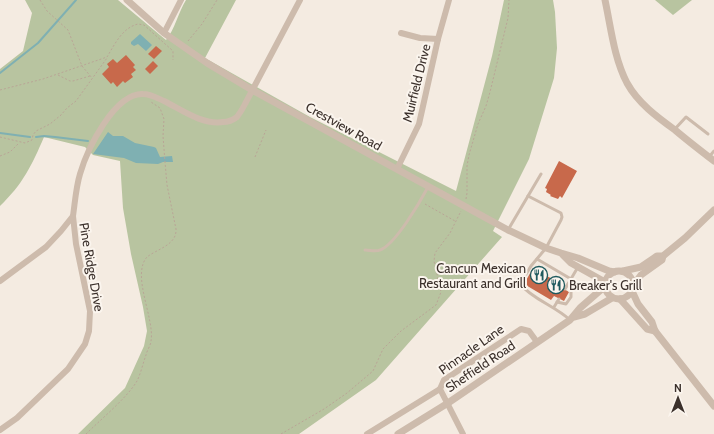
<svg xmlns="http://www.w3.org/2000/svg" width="714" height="434" font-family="Cabin,sans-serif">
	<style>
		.green { fill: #b8c4a0 }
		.water { fill: #7fb0b2 }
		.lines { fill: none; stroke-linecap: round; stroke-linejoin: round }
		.stream { stroke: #7fb0b2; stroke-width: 2 }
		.building { fill: #c8694b }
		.path { stroke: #b9a596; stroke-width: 1; stroke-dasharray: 2 2; stroke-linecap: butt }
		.service { stroke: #cdbbac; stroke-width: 3 }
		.minor { stroke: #cdbbac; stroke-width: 6 }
		.tertiary { stroke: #cdbbac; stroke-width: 7 }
		.labels { text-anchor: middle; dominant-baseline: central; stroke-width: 4; stroke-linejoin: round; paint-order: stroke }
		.street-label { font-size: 13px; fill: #3b302b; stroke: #fbf5ee }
		.poi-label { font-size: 13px; fill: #3b302b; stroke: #fbf5ee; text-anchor: end }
	</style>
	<rect width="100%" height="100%" fill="#f4ebe1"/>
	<g class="green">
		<path d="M25,0H118L166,40C175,29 178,13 186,0H236L205,58L310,117L456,191L492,56L504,0H553L555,12L557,48L554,78L529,159L493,231L502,237L376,380L299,434H78L125,388L144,346L147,331L143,307L131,254L123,208L120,161L93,155L85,147L44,137C32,165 23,184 0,206V69L23,51L32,13Z"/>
		<polygon points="655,0 692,0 673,15"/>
	</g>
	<g class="water">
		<polygon points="140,34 152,45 146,51 138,44 134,46 131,44 131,42"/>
		<polygon points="108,132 113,136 123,136 135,143 154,147 156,148 160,157 172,156 173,162 163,162 158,164 136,163 124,158 93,154"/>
	</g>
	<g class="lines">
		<g class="stream">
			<polyline points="0,73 38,43 76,0"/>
			<polyline points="0,133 30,137"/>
			<polyline points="36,137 44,136 55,137 88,141"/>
		</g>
	</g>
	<g class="building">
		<polygon points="156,46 162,51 154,59 148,54"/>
		<polygon points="126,55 135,65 133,67 136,70 131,74 133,77 125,83 123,81 117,87 113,82 111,84 102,74 109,67 107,64 113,59 117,63"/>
		<polygon points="153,61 158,66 150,74 145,69"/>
		<polygon points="559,161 577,171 562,198 560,196 558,199 550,196 551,195 546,192 547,189 545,188"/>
		<polygon points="533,268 561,284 559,286 569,292 564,301 554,296 551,300 524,284"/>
	</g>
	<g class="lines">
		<g class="path">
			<polyline points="40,0 47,11 68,30 82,66 92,78"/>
			<polyline points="188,41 202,24 217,0"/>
			<polyline points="58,75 70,81 73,81 90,76"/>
			<path d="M0,90L43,79L107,57C115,44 122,28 138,24L144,25L173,51V60"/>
			<polyline points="0,137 25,143 32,140 33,135 36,131 50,124 61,115 67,108 76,101 107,58"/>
			<polyline points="0,156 10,152 19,143"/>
			<polyline points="255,157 266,130"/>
			<polyline points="466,199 467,193 467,166 469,155 478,124 486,106 490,92 508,18 509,0"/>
			<polyline points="425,204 455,221"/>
			<path d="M86,434C100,420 127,398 137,381C141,373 143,363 146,355C147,350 151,345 151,341C155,319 131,275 147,257C157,249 177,245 176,229L167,185L165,162L163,136L164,119L160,108L151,102"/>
			<polyline points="281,434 324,409 347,393 373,371 383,349 401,331 436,305 441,292 434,261 435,253 450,233 461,211"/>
		</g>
		<g class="service">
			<polyline points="674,130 686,117 708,134"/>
			<polyline points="709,157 714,151"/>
			<path d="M528,196L561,213L562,217L561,220L546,248L531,266L520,284C532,299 555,306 570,320"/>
			<polyline points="508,230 541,174"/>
			<path d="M365,250C370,250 376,252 380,250C395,245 420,202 428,187"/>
			<polyline points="537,259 571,279"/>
			<polyline points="565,289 578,267"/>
			<polyline points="557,302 566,304 571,297 571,292 568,284"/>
			<polyline points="554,307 559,299"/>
		</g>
		<g class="minor">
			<polyline points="164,33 181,0"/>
			<polyline points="401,33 420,38 438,39"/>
			<polyline points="397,169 419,124 438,39 449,0"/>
			<path d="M73,216C75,202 76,187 80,174C87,150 114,93 143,94C151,94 157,98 164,101C182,110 202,125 223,122C228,122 233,120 237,117C240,113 243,108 245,104L300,0"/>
			<polyline points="0,281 46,247 61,231 73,216 76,244 90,311 89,331 85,344 68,369 17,418 0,430"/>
			<polyline points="367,434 440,389"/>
			<polyline points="463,434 440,389 444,380 521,329 529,331 537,342"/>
		</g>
		<g class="tertiary">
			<polyline points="127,0 164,33 207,63 252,90 508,230 546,248 561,253 578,258 609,271 614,272"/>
			<path d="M605,0C611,28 614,58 627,83C638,103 657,117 675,130C688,141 701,151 714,161"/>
			<polyline points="563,255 571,263 605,282"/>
			<circle cx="619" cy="285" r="14"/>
			<polyline points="623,271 641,267 657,256 663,256 685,238 714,210"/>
			<polyline points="633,286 641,275 662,260 663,256"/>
			<polyline points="632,291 638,304 652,322 655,331 714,406"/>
			<polyline points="620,299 647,329 655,331"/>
			<polyline points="574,317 585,314 612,298"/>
			<polyline points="398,434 448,403 570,320 580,308 604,287"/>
		</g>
	</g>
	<defs>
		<g id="restaurant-ring" transform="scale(0.9)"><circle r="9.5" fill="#fbf5ee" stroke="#1f5a5e" stroke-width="1.5"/><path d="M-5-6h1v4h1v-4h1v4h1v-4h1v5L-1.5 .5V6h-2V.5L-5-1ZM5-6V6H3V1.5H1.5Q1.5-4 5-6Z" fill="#1f5a5e"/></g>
	</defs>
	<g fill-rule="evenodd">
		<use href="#restaurant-ring" x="539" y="275"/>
		<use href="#restaurant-ring" x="556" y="285"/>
	</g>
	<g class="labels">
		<g class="street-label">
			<text transform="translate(416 83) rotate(-76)">Muirfield Drive</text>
			<text transform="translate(344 126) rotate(29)">Crestview Road</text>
			<text transform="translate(92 267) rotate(80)">Pine Ridge Drive</text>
			<text transform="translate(471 349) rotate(-35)">Pinnacle Lane</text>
			<text transform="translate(480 366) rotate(-34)">Sheffield Road</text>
		</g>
		<g class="poi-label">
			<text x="526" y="268">Cancun Mexican<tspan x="526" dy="15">Restaurant and Grill</tspan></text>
			<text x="569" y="285" text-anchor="start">Breaker's Grill</text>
		</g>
	</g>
	<g transform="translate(678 398)" stroke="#fbf5ee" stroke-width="3" paint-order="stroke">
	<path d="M0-3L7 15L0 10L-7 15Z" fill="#3b302b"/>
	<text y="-6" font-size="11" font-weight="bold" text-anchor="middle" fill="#3b302b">N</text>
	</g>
</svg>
